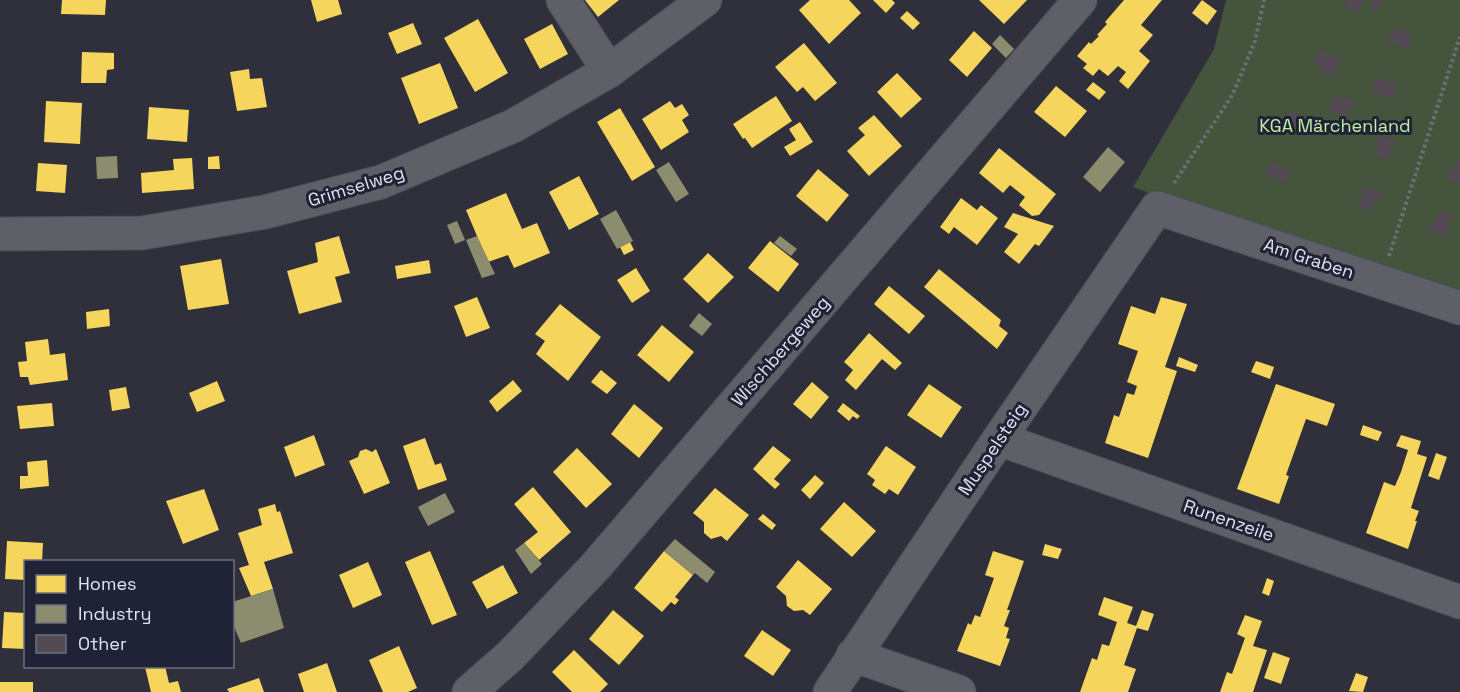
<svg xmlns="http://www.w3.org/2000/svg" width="1460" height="692" font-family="'Space Grotesk',sans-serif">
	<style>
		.green { fill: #44543d }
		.homes { fill: #f6d55c }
		.industry { fill: #8c8c6e }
		.building { fill: #544a54 }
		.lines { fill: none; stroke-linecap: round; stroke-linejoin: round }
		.minor-casing { stroke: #4d4e57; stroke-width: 35 }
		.path { stroke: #6c6d75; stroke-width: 4; stroke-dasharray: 3 3; stroke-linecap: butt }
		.minor { stroke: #5e5f67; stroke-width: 33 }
		.labels { text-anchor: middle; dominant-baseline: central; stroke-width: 6; stroke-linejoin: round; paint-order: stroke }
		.park-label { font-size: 18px; fill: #beefa4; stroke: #202235 }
		.street-label { font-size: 18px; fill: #e1e3f0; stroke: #202235 }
	</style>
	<rect width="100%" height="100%" fill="#2f303b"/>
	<polygon class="green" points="1226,0 1460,0 1460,296 1181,205 1133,187 1214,49"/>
	<g class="homes">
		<polygon points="62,0 106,0 105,15 61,14"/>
		<polygon points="311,0 338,0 342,14 317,22"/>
		<polygon points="585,0 619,0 598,17"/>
		<polygon points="810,0 849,0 861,13 829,44 799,10"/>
		<polygon points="873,0 892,0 895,3 886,13"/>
		<polygon points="979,0 1027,0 1004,24"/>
		<polygon points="1124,0 1162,0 1141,25 1153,35 1139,51 1150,61 1128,89 1119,81 1126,72 1118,66 1108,76 1099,69 1093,76 1083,68 1087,64 1077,56 1089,42 1091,44 1099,36 1097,35 1107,24 1105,22"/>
		<polygon points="1202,0 1217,11 1207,25 1192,13"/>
		<polygon points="907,11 920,23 913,30 900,18"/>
		<polygon points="478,19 508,73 475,92 444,38"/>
		<polygon points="413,23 422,44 397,54 388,33"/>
		<polygon points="552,24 568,54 540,69 524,39"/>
		<polygon points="974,31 992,48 967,77 949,60"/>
		<polygon points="804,43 837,83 815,101 803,87 797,92 775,67"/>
		<polygon points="82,52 114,53 114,69 107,70 106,83 81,83"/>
		<polygon points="440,63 458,108 419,124 401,78"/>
		<polygon points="249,69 250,79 262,78 267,107 237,111 230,72"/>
		<polygon points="897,73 922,99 901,118 877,92"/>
		<polygon points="1093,82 1106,92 1099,100 1086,90"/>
		<polygon points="1056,86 1087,111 1065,137 1034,112"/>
		<polygon points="776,96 792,121 752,148 745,138 743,139 733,124"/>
		<polygon points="46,101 82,103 80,144 44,142"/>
		<polygon points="670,101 675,108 682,104 689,115 682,120 689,132 661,150 642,119"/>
		<polygon points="149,107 189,110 187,142 147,139"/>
		<polygon points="620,108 655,167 632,181 597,122"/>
		<polygon points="874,115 902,146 869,176 847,151 865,135 858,128"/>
		<polygon points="800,122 813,142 790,156 784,147 796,140 789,129"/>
		<polygon points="999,148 1056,194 1039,215 1032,216 1019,205 1025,197 1010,185 1003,193 979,173"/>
		<polygon points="219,156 220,169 208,169 208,157"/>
		<polygon points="192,158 194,189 142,193 141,173 174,170 173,159"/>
		<polygon points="38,163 67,165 65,193 36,191"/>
		<polygon points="818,169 849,195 827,222 796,196"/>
		<polygon points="579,176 599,214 569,230 549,192"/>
		<polygon points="506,193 522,229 537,223 550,253 514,268 508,255 488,262 466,210"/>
		<polygon points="961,198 977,210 981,205 998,218 977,245 954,227 949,234 940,227"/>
		<polygon points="1013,213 1054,226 1039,246 1035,244 1019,264 1004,252 1018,234 1004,227"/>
		<polygon points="339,236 350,273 335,277 342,302 299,314 287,271 318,262 315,243"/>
		<polygon points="770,241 799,264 778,292 748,268"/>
		<polygon points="630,242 634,250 624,255 620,247"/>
		<polygon points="708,253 734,277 708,303 683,279"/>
		<polygon points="221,259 229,304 188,310 180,266"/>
		<polygon points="429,260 431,273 397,279 395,266"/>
		<polygon points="636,268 650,291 632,303 617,280"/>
		<polygon points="939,269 1001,320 999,326 1008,333 997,349 924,287"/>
		<polygon points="889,286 925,316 909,334 874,304"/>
		<polygon points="477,297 490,328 466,337 454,306"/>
		<polygon points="1161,297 1187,304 1165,367 1177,371 1148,458 1105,443 1114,415 1119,417 1127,393 1134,395 1137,386 1127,382 1138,351 1118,344 1131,306 1155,314"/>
		<polygon points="560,304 601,337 568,381 536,354 545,341 535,334"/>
		<polygon points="109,309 110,326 87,329 86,312"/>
		<polygon points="662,325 694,352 669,382 637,355"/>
		<polygon points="869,333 902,363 895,370 882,359 856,390 845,380 853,370 844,362"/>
		<polygon points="48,339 50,355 65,353 68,380 30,385 28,377 20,377 18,362 27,361 25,342"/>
		<polygon points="1179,357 1198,365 1195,372 1176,366"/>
		<polygon points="1256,361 1274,367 1270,379 1251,372"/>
		<polygon points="601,370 617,383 607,394 591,382"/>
		<polygon points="513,380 522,391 497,412 489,401"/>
		<polygon points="217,381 225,401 197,412 189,393"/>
		<polygon points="812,382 829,397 811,419 793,404"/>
		<polygon points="929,384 962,407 941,438 907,415"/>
		<polygon points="1276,384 1335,404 1327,426 1306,419 1286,475 1289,476 1279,504 1237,489"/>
		<polygon points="126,387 130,408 112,411 109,390"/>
		<polygon points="52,403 54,426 20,429 17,406"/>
		<polygon points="843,403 860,416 857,419 853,416 849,421 837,411"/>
		<polygon points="634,404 663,428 639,458 611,434"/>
		<polygon points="1363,425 1382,432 1378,441 1360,435"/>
		<polygon points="314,435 325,465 295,477 284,447"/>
		<polygon points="1401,435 1421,441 1417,454 1427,457 1411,508 1419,511 1415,521 1417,521 1408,549 1366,533 1384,482 1395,486 1401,472 1408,450 1396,446"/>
		<polygon points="425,438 435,465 441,463 447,480 418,490 403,446"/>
		<polygon points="773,446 791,460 774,479 780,484 775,489 753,469"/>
		<polygon points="886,446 916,467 898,495 889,489 885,494 872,485 875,480 867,474"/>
		<polygon points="577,448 612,484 586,508 553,472"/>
		<polygon points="366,449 372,452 376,449 390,483 364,494 349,461 358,457 360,451"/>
		<polygon points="1436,453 1447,457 1439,480 1428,476"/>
		<polygon points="47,460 49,486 20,489 20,476 28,476 27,462"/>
		<polygon points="815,475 824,483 810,499 801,490"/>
		<polygon points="533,487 571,532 539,560 524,543 538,532 514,504"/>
		<polygon points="715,488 749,515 727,541 721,536 711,539 704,533 704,522 693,513"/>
		<polygon points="204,489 219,530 183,544 166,501"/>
		<polygon points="844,502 876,531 852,557 820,529"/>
		<polygon points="275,504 277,512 280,511 293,553 264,562 273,589 251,596 239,568 249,565 238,533 262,525 258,509"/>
		<polygon points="763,514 776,525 772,530 758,519"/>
		<polygon points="7,541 43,543 42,562 26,562 26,580 5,579"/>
		<polygon points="1045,544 1062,549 1058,559 1042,555"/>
		<polygon points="430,551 457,615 432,625 405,562"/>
		<polygon points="664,551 693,575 675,597 679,600 675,605 671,602 662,612 634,588"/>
		<polygon points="993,551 1024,561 1007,610 1010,610 1004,626 1009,628 1006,638 1010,639 1000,666 957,651 968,623 971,625 975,615 980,617 994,578 985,575"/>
		<polygon points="798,560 832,589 810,615 803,610 794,611 787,606 786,596 776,587"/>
		<polygon points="368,562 382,595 353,608 339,575"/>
		<polygon points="503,565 518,593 487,609 472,582"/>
		<polygon points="1267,578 1274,581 1269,596 1262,593"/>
		<polygon points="1104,597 1133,607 1127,623 1136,626 1142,610 1154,614 1148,631 1137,628 1124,665 1136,669 1128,692 1080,692 1092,658 1097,660 1102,644 1109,646 1117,622 1098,615"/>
		<polygon points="613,610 644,636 619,665 589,639"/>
		<polygon points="4,612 26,613 26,649 2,648"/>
		<polygon points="1245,615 1262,621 1253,646 1267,650 1253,692 1220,692 1227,672 1232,674 1245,638 1237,634"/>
		<polygon points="762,630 791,650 773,676 744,656"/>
		<polygon points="399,646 417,688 408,692 383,692 369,660"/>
		<polygon points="574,650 608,684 600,692 572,692 552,672"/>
		<polygon points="1273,652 1290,658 1281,684 1264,678"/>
		<polygon points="327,663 337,692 304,692 298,674"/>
		<polygon points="165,666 169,683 178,681 181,692 151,692 145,667"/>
		<polygon points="1356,673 1368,677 1363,692 1349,691"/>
		<polygon points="259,678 264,692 229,692 227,689"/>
		<rect x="0" y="682" width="33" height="10"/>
	</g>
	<g class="industry">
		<polygon points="1000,35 1014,49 1006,58 992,44"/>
		<polygon points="1108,147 1125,162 1100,192 1083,177"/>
		<polygon points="117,156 118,178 97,179 96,157"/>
		<polygon points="669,162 689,194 676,202 656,170"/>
		<polygon points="616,210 633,241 617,249 600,219"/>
		<polygon points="457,221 465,240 455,244 447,225"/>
		<polygon points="477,236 495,274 482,278 466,240"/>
		<polygon points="780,236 797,249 791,256 774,243"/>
		<polygon points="699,313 712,324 702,336 689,326"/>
		<polygon points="445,493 455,512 428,526 418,507"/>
		<polygon points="675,539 715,572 707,583 695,573 693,575 664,551"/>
		<polygon points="524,543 542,564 531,574 515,550"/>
		<polygon points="273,589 284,628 241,643 232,622 232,602"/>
	</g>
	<g class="building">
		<polygon points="1346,0 1363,0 1359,12 1344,7"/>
		<polygon points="1374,0 1381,0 1377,12 1371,10"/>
		<polygon points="1393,28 1412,34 1407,49 1388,40"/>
		<polygon points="1318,50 1341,58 1338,69 1334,68 1332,77 1319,73 1321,65 1313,63"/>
		<polygon points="1376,77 1398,84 1392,100 1372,90"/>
		<polygon points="1334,95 1355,101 1354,104 1352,103 1347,117 1329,111"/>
		<polygon points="1289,111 1311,119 1306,132 1284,123"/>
		<polygon points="1380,135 1397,141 1394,150 1391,149 1387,160 1374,155"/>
		<polygon points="1456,159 1460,160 1460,182 1446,178 1448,171 1452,172"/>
		<polygon points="1271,162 1291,170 1286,182 1266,175"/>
		<polygon points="1364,186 1381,192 1378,201 1375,200 1371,211 1357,207"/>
		<polygon points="1439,211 1453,216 1446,237 1429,231 1431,223 1435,224"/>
	</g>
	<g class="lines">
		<g class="minor-casing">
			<g id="minor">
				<polyline points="563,0 609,71"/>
				<polyline points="0,234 142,233 265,212 381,182 513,126 609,71 705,0"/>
				<polyline points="999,439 1460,602"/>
				<polyline points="853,655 959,692"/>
				<polyline points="469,692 510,656 595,567 1080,0"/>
				<polyline points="830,692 999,439 1157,208 1460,308"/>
			</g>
		</g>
		<g class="path">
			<polyline points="1174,183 1233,94 1255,41 1264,0"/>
			<polyline points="1389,256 1460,37"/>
		</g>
		<use href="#minor" class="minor"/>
	</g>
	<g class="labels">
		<g class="park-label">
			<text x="1335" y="125">KGA Märchenland</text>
		</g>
		<g class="street-label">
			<text transform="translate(356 186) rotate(-17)">Grimselweg</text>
			<text transform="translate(1309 258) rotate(18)">Am Graben</text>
			<text transform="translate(780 351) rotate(-49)">Wischbergeweg</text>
			<text transform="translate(992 449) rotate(-56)">Muspelsteig</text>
			<text transform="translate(1229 520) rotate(19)">Runenzeile</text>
		</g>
	</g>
	<rect x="24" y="560" width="210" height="108" fill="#202235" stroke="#6d6f80" stroke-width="1.5"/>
	<rect x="36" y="575" width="30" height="18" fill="#f6d55c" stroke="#6d6f80" stroke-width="1.5"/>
	<text x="78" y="590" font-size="18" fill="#e1e3f0">Homes</text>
	<rect x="36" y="605" width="30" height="18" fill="#8c8c6e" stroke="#6d6f80" stroke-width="1.5"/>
	<text x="78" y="620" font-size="18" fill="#e1e3f0">Industry</text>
	<rect x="36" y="635" width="30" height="18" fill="#544a54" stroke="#6d6f80" stroke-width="1.5"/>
	<text x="78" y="650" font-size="18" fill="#e1e3f0">Other</text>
</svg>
